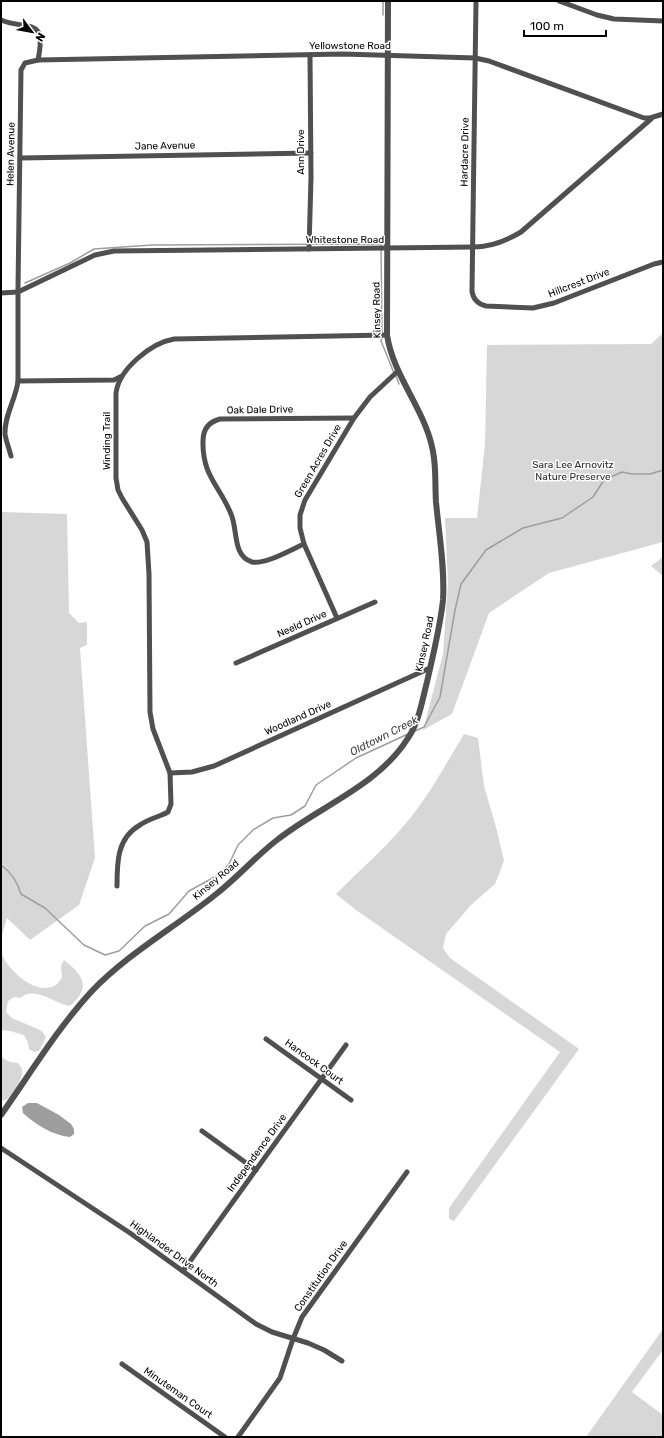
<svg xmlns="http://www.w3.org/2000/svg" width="664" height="1438" font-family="Rubik,sans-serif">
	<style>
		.green { fill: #d7d7d7 }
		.water { fill: #9e9e9e }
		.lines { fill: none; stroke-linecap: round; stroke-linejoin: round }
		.stream { stroke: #9e9e9e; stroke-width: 1.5 }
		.minor { stroke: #505050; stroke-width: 5 }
		.tertiary { stroke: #505050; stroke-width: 6 }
		.labels { text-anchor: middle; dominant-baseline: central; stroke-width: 3; stroke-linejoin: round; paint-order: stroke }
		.street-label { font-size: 10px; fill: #000; stroke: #fff }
		.park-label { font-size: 10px; fill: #2e2e2e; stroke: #fff }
		.water-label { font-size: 11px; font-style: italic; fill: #3f3f3f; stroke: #fff }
	</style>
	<rect width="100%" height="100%" fill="#fff"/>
	<g class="green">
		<polygon points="663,333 663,542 549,573 489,613 452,714 423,730 443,654 448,583 445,518 477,518 485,444 487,345 651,344"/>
		<polygon points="1,512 67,514 69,613 79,623 87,622 87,645 80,648 95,858 79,905 30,940 7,918 1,938"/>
		<polygon points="663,557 663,576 651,566"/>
		<path d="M464,734L478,738L484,786L496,827L504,861L495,884L471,905L446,934L443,948L450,958L579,1049L454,1221L449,1219V1208L560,1052L356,910L336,894C361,869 389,845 411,817C431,792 447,762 464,734Z"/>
		<path d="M1,953C8,970 36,997 56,985C58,984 60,980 62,978L61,966L64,960C83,975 92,987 70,1006C55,1004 35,985 20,998L14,997L8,1001L6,1012L12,1018L42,1031L46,1037L39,1051L34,1052L29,1049L28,1043L24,1035L10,1031L2,1030L1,1032Z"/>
		<polygon points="1,1057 10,1062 18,1063 22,1069 22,1075 18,1085 8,1099 1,1101"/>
		<polygon points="663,1329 663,1350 632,1392 663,1415 663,1437 586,1437"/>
	</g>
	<path class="water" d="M28,1103H37L59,1115L71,1124L74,1129V1134L70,1137C52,1135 36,1125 23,1113L22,1107Z"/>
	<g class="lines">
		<g class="stream">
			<polyline points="383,15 383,1"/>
			<polyline points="25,283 70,263 94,249 152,245 381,244 382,333"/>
			<polyline points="382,337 381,341 394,373"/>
			<polyline points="396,376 399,384"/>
			<polyline points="415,731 424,727 440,697 455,610 461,584 486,550 523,528 562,518 593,497 604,480 622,472 632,474 650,474 663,470"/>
			<path d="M1,865C11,872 17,881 21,894L45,908L84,945L105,955L119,951L145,926L169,914L189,891L220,874L229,864L238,845L253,830L273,818L291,815L305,806L316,785L356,758L408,734"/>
		</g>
		<g class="minor">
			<path d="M476,1L472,291C473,300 478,304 486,306L533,308L554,303L654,264L663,262"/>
			<polyline points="559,1 597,15 614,19 663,21"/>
			<path d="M1,20C28,31 47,16 38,60"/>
			<polyline points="20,158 311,153"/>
			<polyline points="309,249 311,178 310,55"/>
			<path d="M1,293L18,292L95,255L114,251L473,247C490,247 506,241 521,232L651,119"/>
			<polyline points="122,376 114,380 18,381 18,288 21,70 25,63 38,60 343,54 475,58 489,61 644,118 650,118 663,114"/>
			<path d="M11,456C9,448 6,441 5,434C4,416 16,399 18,381"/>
			<path d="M304,544C292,549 265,565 252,562C232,556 238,529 231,514C220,486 202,476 203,441C203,430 208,422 220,419L354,418"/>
			<polyline points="337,618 304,544 300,528 300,515 305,500 354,418 370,397 398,371"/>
			<polyline points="236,663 375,602"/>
			<polyline points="170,773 192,772 214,766 430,668"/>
			<path d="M117,886C117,862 117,838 140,825C148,819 159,817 168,812L171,804L170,773L153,729L150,712L149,574L147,542L142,530L122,498L118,490L116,478V393C119,369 151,343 174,339L387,335"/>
			<polyline points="266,1039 351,1100"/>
			<polyline points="202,1131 256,1170"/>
			<polyline points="1,1148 130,1233 256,1324 272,1332 308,1343 324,1350 342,1361"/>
			<polyline points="183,1271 346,1045"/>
			<polyline points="122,1364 225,1437"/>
			<polyline points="238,1437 280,1378 293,1339 302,1317 407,1172"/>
		</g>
		<path class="tertiary" d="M1,1115C30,1074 57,1029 91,992C127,954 174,928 215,895C237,878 255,857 277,840C320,806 378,786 408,738C419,722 422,701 427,682C433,655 440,628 443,600C445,568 439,534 436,502C435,487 436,473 434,458C429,413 394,380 387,335L388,1"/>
	</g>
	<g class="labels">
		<g class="street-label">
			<text x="350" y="46">Yellowstone Road</text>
			<text transform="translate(165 146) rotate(-1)">Jane Avenue</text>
			<text transform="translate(301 152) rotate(-90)">Ann Drive</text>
			<text transform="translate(465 152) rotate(-89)">Hardacre Drive</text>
			<text transform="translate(11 154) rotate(-89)">Helen Avenue</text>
			<text x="345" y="240">Whitestone Road</text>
			<text transform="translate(579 283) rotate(-21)">Hillcrest Drive</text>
			<text transform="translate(377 310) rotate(-91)">Kinsey Road</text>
			<text transform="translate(260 410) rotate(-1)">Oak Dale Drive</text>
			<text transform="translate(107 441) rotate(-90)">Winding Trail</text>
			<text transform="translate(318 461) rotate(-60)">Green Acres Drive</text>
			<text transform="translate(302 624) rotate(-24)">Neeld Drive</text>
			<text transform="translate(425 644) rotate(-78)">Kinsey Road</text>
			<text transform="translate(298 718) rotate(-24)">Woodland Drive</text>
			<text transform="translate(216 880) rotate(-40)">Kinsey Road</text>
			<text transform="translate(314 1062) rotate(36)">Hancock Court</text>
			<text transform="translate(257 1153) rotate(-54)">Independence Drive</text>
			<text transform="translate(174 1254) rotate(36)">Highlander Drive North</text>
			<text transform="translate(321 1276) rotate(-55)">Constitution Drive</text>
			<text transform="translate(178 1393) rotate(35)">Minuteman Court</text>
		</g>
		<g class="park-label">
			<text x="573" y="465">Sara Lee Arnovitz<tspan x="573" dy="12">Nature Preserve</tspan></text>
		</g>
		<g class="water-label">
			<text transform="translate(384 736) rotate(-27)">Oldtown Creek</text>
		</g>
	</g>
	<rect width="664" height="1438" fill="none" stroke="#000000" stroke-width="4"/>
	<g transform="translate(32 32) rotate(122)" stroke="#ffffff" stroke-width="3" paint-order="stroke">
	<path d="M0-3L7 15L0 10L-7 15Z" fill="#000000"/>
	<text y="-6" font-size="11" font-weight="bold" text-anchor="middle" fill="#000000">N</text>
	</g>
	<path d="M524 30v6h82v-6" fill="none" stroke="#000000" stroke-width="2"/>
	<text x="530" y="30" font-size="12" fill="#000000" stroke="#ffffff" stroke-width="3" paint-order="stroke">100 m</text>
</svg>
